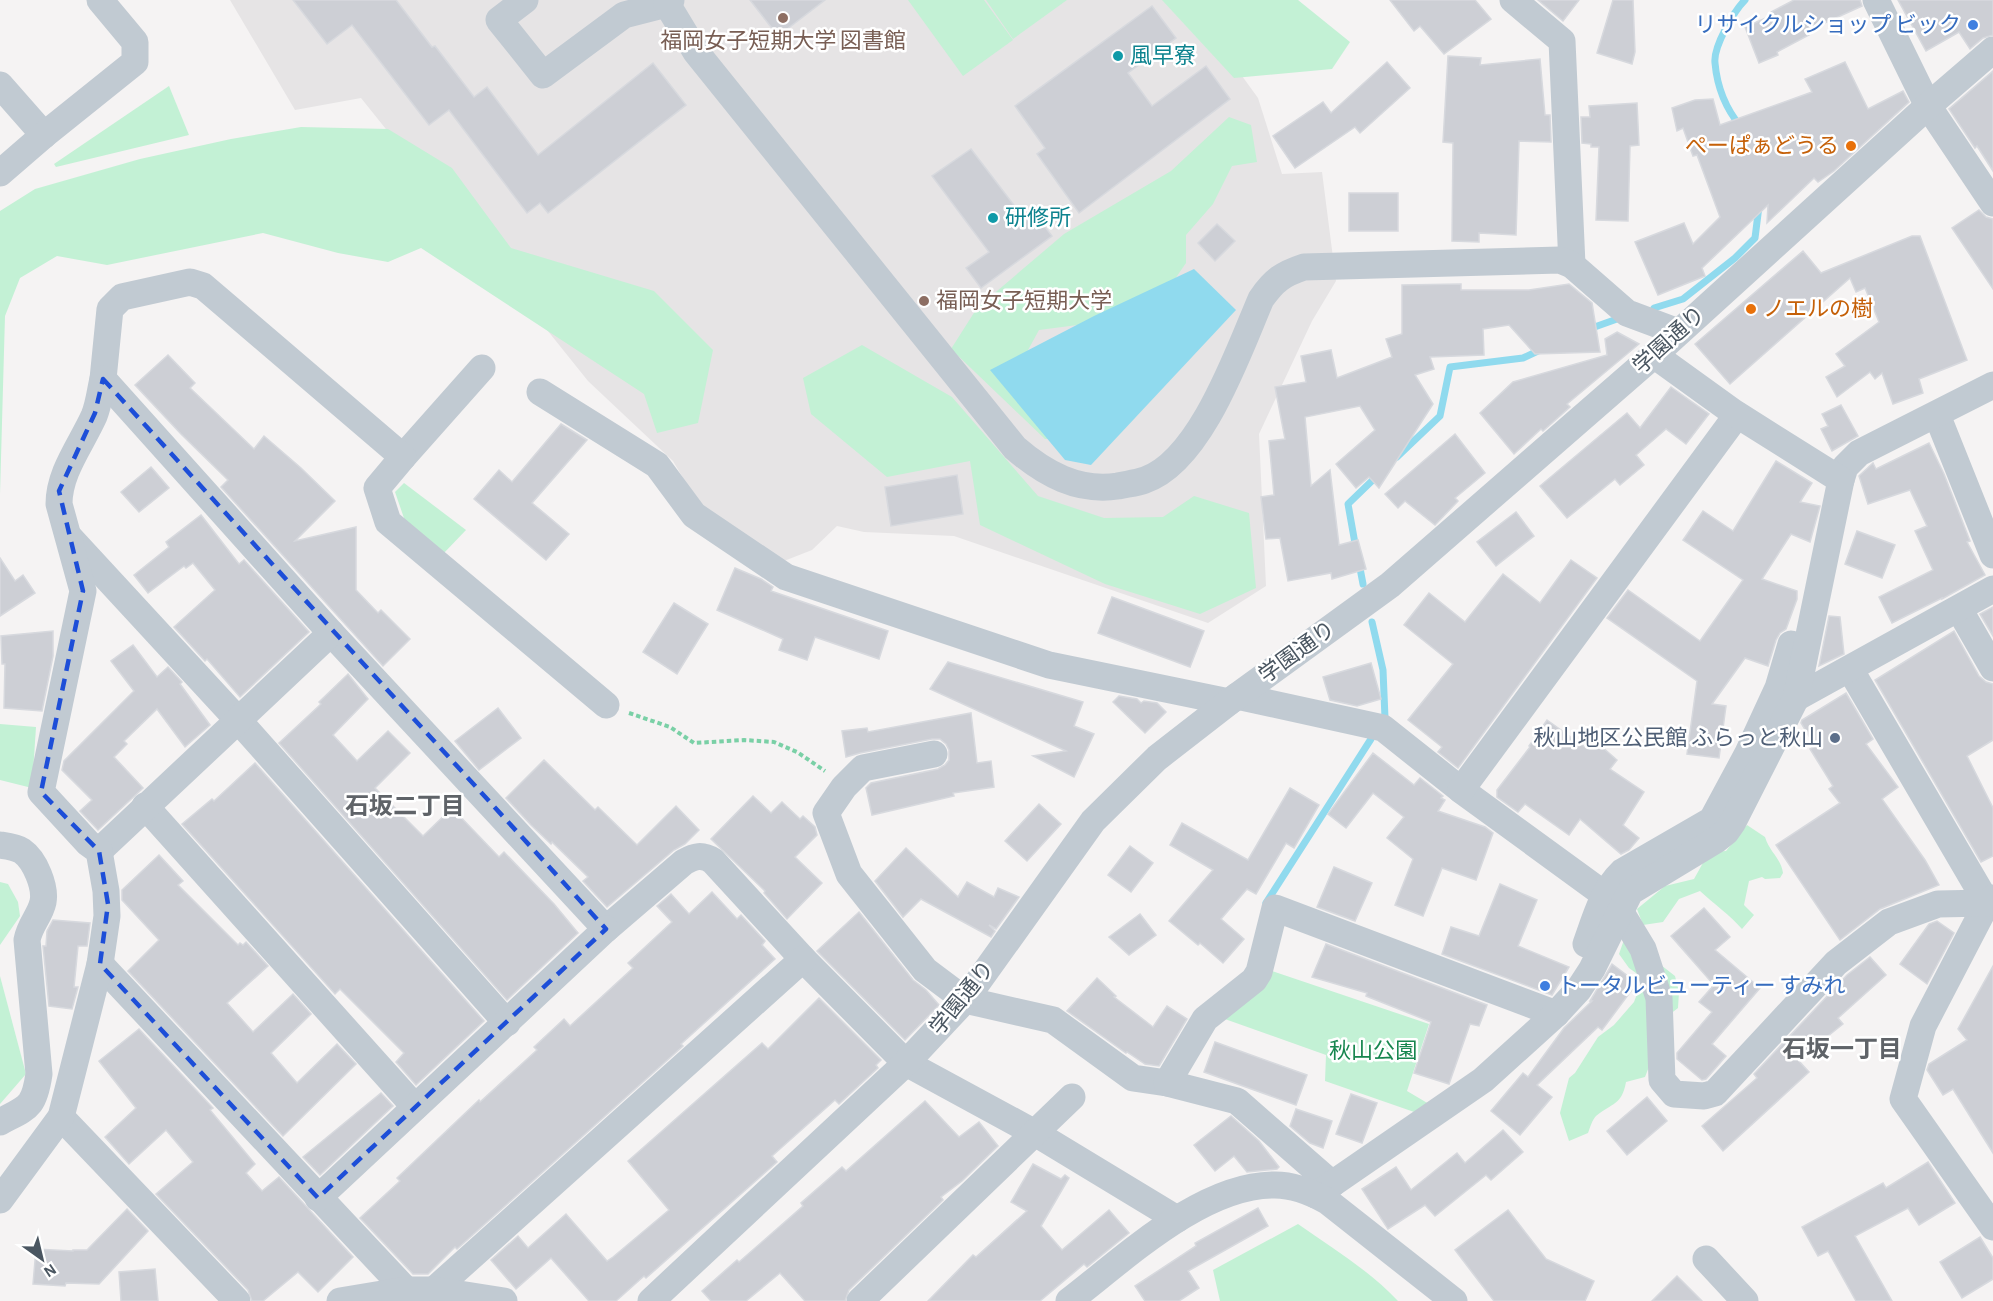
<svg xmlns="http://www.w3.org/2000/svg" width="1993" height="1301" font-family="'Alegreya Sans','Noto Sans JP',sans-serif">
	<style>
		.education { fill: #e6e4e5 }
		.green { fill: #c3f1d5 }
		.water { fill: #90daee }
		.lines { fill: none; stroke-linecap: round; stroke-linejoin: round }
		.stream { stroke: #90daee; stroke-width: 7 }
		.building { fill: #cdcfd5; stroke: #d7d9de; stroke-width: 1.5 }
		.path { stroke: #7ad0a6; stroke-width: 4; stroke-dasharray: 4.5 3; stroke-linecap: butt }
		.minor { stroke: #c1cad2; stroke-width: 27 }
		.marked { fill: none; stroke: #1d4ed8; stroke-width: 4.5; stroke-dasharray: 12 8; stroke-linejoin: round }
		.education-dot { fill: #8d6e63; stroke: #fff; stroke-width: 2 }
		.shop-dot { fill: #3f7fe0; stroke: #fff; stroke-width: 2 }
		.culture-dot { fill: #0f9aa8; stroke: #fff; stroke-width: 2 }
		.food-dot { fill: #e8710a; stroke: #fff; stroke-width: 2 }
		.service-dot { fill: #5c6f8a; stroke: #fff; stroke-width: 2 }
		.labels { text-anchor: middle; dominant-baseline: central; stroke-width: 5; stroke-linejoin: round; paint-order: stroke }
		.shop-label { font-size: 22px; fill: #366cbe; stroke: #fff; text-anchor: end }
		.education-label { font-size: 22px; fill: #785e54; stroke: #fff }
		.culture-label { font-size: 22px; fill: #0d838f; stroke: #fff; text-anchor: start }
		.food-label { font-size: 22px; fill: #c56008; stroke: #fff; text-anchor: end }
		.street-label { font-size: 22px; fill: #4a5661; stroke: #fff }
		.service-label { font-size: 22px; fill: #4e5e75; stroke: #fff; text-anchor: end }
		.park-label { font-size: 22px; fill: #17864f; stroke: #fff }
		.neighbourhood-label { font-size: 24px; font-weight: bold; fill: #5f6368; stroke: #fff }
	</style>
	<rect width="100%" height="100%" fill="#f5f3f3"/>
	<polygon class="education" points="230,0 1187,0 1258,98 1282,174 1322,172 1336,281 1312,321 1259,434 1266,586 1208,623 954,536 864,532 837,526 812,550 784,561 699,505 673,461 588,381 361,98 295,110"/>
	<g class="green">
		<polygon points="908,0 984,0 1013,40 963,76"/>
		<polygon points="986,0 1067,0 1013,39"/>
		<polygon points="1162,0 1298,0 1350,42 1332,69 1234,78"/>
		<polygon points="169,86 189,135 56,167 54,164"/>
		<polygon points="1229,117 1251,125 1257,162 1232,166 1213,204 1186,235 1186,263 1166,292 1116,320 1039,330 1016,372 1096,438 1045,439 951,349 977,308 1064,234 1171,171"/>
		<polygon points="301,127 388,129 452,168 511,248 654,291 713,350 698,423 657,433 644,394 421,248 388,262 338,253 263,233 107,265 57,256 20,278 5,316 0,494 0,211 35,189 140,159 231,139"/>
		<polygon points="862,345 952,397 1038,496 1104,518 1163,517 1194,496 1249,513 1256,588 1200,614 1105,584 980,525 970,461 887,477 811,414 803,378"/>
		<polygon points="404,483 466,530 443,554 405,521 395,492"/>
		<polygon points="0,724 36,727 32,788 0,780"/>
		<path d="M1747,825L1765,837C1770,853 1781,858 1783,873L1780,878L1765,879L1762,877L1749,881L1744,905L1754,915L1742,929C1730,915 1714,904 1700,891L1679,899L1663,922L1643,925L1637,909L1665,886L1694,879L1709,852L1726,851Z"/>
		<polygon points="0,882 8,884 18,902 20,916 0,945"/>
		<path d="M1625,937L1675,976L1679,992L1678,1008L1669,1015L1645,1077L1626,1082C1622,1105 1612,1103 1596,1116C1592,1120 1590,1128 1588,1133L1569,1141L1560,1113L1569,1078L1575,1073L1598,1037L1614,1025L1634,1002L1643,978L1629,968L1619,954Z"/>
		<polygon points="1272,971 1429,1024 1407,1091 1429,1104 1417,1113 1325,1081 1326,1055 1222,1018"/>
		<polygon points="0,976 26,1074 0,1104"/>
		<path d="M1298,1224C1332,1248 1369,1270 1398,1301H1220L1213,1270Z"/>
	</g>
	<polygon class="water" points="1194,269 1236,310 1091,465 1065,460 990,370 1094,316"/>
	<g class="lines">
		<g class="stream">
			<path d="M1741,127C1726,109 1717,86 1715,63C1713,47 1734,11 1745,0"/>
			<polyline points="1654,308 1683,299 1735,258 1755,238 1759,206"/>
			<polyline points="1589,329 1617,319"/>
			<polyline points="1397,457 1440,416 1450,367 1523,358 1540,350"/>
			<polyline points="1356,549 1348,504 1378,475"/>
			<polyline points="1359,563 1363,584"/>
			<polyline points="1372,622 1383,670 1385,718"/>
			<polyline points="1266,903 1371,739"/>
		</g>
	</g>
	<g class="building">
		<polygon points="293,0 396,0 432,47 435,46 474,97 487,87 538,155 653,63 686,105 548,213 540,203 527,213 449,110 429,125 352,25 327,44"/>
		<polygon points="750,0 825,0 778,36"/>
		<polygon points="1390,0 1475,0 1491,19 1444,54 1420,26 1414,31"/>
		<polygon points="1538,0 1579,0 1563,21"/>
		<polygon points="1613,0 1633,0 1635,52 1632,64 1597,53"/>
		<polygon points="1794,0 1860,0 1862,6 1807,31 1809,35 1777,52 1778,55 1759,63 1745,27 1773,15 1771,12"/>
		<polygon points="1898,0 1993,0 1993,35 1983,38 1970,49 1959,32 1926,51"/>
		<polygon points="1152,6 1176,38 1128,73 1152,106 1206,66 1230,99 1079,213 1037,154 1045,148 1015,106"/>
		<polygon points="1448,56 1481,58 1480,65 1540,59 1545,115 1550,115 1551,142 1519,141 1516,235 1479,233 1479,242 1452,241 1453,143 1443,142"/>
		<polygon points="1387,62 1410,88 1360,133 1355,127 1295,168 1273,136 1323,102 1331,113"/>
		<polygon points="1845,62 1868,109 1903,91 1909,102 1834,171 1818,182 1814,178 1767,223 1768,205 1702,268 1705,276 1658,295 1635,242 1684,223 1693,244 1720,217 1697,155 1693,156 1683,128 1677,131 1672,108 1695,100 1713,99 1720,125 1812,92 1805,79"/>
		<polygon points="1993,71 1993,171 1977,146 1975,148 1949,109"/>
		<polygon points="1637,103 1639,145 1630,146 1628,221 1596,220 1599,147 1591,147 1591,144 1582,143 1581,117 1590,117 1589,106"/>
		<polygon points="971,149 1026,221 1036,215 1052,236 981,288 966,268 989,252 932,176"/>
		<rect x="1349" y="193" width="49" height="38"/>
		<polygon points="1979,210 1986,217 1993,219 1993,289 1952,228"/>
		<polygon points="1217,224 1235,241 1215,261 1198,243"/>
		<polygon points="1912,236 1920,236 1967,360 1919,379 1923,393 1893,404 1882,373 1875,379 1870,372 1837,397 1826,377 1845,366 1836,354 1879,322 1865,288 1856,292 1850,278 1730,384 1695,344 1803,251 1821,273"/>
		<polygon points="1461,284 1461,290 1529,290 1569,284 1592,303 1600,352 1535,354 1509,325 1483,329 1484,355 1430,357 1434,369 1415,375 1433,404 1379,488 1369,477 1356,488 1336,464 1375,430 1360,406 1305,417 1311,486 1330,470 1339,545 1358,540 1366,569 1332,579 1331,573 1288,581 1280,538 1266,539 1261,497 1274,495 1269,441 1285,439 1275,387 1306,382 1301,356 1331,350 1337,378 1392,357 1386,339 1402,334 1402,285"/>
		<polygon points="1617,332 1639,344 1567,404 1570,407 1543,431 1541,429 1514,454 1480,413 1513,382 1607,355 1605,339"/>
		<polygon points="168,355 195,383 190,388 254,449 264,436 301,468 335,501 295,541 356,527 356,590 378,613 381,610 410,639 383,666 221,487 228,480 181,434 135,385"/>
		<polygon points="1671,387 1709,414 1686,444 1666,429 1636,455 1644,465 1620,485 1615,479 1567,518 1540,486 1627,413 1640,428"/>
		<polygon points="1841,405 1858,436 1832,451 1821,429 1828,426 1822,414"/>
		<polygon points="561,424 587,440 532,503 569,534 546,560 474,499 499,470 512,482"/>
		<polygon points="1455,434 1485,473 1455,498 1458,501 1435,525 1405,501 1398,508 1385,494"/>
		<polygon points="1929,443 1944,474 1970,541 1967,542 1985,575 1942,599 1942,598 1892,623 1879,597 1933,570 1915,531 1927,526 1910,490 1868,504 1859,476 1873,463 1876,469"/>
		<polygon points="1776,461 1812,483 1800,502 1820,506 1810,542 1791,534 1762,579 1797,591 1797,599 1786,629 1780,633 1776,640 1768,666 1745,658 1712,704 1726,706 1719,758 1687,754 1697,681 1607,618 1628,590 1700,641 1743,580 1683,540 1703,511 1733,531"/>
		<polygon points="151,467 169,488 139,512 121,492"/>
		<polygon points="957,475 963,514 891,526 885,487"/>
		<polygon points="1516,512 1534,536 1496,566 1477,542"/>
		<polygon points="201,515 239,564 244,560 309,632 240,697 207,659 205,661 174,627 215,590 193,563 186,568 184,566 148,593 134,575 169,547 166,542"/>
		<polygon points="1857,531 1895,545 1882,578 1845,564"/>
		<polygon points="0,558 15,581 23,575 35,593 0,616"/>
		<polygon points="1571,560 1597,578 1458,768 1438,752 1442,747 1408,720 1453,664 1404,625 1429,593 1465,622 1503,574 1540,603"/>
		<polygon points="735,568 761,579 773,587 771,591 888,631 879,659 815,637 807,660 779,650 783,639 717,610"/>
		<polygon points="1112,597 1204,631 1190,667 1098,633"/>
		<polygon points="674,603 708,624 677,674 643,652"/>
		<polygon points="1993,607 1993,636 1980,614"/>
		<polygon points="1829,616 1840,617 1844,654 1819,666"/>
		<polygon points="53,631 53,656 42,711 4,708 5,664 2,664 1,636"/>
		<polygon points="1954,631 1979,676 1986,682 1993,684 1993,740 1967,756 1993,808 1993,856 1981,862 1875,680"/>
		<polygon points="133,645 157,677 168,667 182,682 180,684 210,725 185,747 157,709 124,741 127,744 114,757 143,788 98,830 80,811 92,800 62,770 64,761 134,691 111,661"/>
		<polygon points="948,662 1083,702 1074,726 1094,734 1074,777 1033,756 1066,751 930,689"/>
		<polygon points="1371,663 1381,699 1357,706 1330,700 1323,677"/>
		<polygon points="348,674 368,699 333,735 357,761 388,731 410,753 375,788 423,836 452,808 499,857 504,852 554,904 578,933 507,1000 279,743 321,704 319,702"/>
		<polygon points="1846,693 1873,739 1866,744 1898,787 1882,799 1925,860 1939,885 1880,909 1840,940 1776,845 1840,803 1829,789 1833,786 1810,749 1815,746 1801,723 1802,720"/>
		<polygon points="1119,696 1137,699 1141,703 1144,701 1157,703 1166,712 1145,733 1113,702"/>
		<polygon points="498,708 521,738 479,770 455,741"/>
		<polygon points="971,713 977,763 991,761 994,787 953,793 954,796 872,815 866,788 871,783 938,769 945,765 949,760 949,750 946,744 940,739 932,739 860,753 846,757 842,731 867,728 868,732"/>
		<polygon points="1547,720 1585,747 1593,739 1617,760 1610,769 1644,792 1623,825 1639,838 1629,850 1621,854 1580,819 1569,835 1525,804 1518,812 1497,797 1497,790 1530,747 1529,746"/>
		<polygon points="1373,753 1414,785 1420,778 1443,796 1441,798 1445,800 1438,811 1485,827 1493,833 1476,880 1442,868 1423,916 1395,905 1413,859 1387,838 1404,817 1373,793 1346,828 1328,814"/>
		<polygon points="544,760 595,810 598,807 637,845 676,806 699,830 685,844 674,850 607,907 583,881 588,877 552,842 551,844 531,825 506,798"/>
		<polygon points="255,763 484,1021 416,1085 396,1062 404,1053 340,989 335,994 182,824 212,799 214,801"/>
		<polygon points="1290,788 1319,805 1294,848 1286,843 1256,894 1247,889 1221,919 1244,939 1223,963 1200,943 1198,945 1169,921 1213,870 1170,845 1182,823 1248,860"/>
		<polygon points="753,796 771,813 782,802 800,819 803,816 815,827 817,835 795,857 822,883 787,919 764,893 765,891 711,839"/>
		<polygon points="1039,804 1061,824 1027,861 1005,841"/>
		<polygon points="1130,846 1153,863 1131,892 1108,875"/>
		<polygon points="906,848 958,897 967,882 994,897 998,888 1019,897 996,929 989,925 995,931 991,937 921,899 903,917 875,881"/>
		<polygon points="159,855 183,881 178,885 238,945 240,943 243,945 246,942 268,966 227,1003 253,1032 293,994 311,1014 271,1053 297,1083 337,1044 356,1064 283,1136 128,971 159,940 122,900 122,890"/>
		<polygon points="1334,867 1372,883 1355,921 1317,907"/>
		<polygon points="1500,884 1537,900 1518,946 1569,967 1552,995 1442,954 1451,927 1479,936"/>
		<polygon points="712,892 737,919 741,915 765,941 762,945 775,959 681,1044 683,1046 457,1249 455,1247 428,1274 413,1274 360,1218 400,1181 397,1178 479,1100 480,1102 537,1050 534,1047 564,1019 570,1026 633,968 628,963 672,922 657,906 671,894 689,914"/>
		<polygon points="1704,908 1730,937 1715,950 1760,988 1712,1044 1726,1056 1706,1079 1702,1080 1677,1059 1677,1053 1712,1012 1699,1002 1714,985 1671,936"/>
		<polygon points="859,912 913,980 926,990 939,1005 905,1040 817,951"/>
		<polygon points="1140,914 1156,935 1129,955 1109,937"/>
		<polygon points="53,920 90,923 87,946 78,946 74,987 78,987 72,1009 49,1006 43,946 46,946 47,931"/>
		<polygon points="1937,921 1954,933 1927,984 1900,964 1929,924"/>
		<polygon points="1326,944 1487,1005 1479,1026 1470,1024 1449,1084 1414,1073 1431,1022 1366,996 1367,993 1312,977"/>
		<polygon points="1870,957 1886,975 1838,1018 1843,1024 1798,1060 1809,1072 1723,1151 1702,1126 1757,1078 1754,1074 1847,975"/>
		<polygon points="1612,964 1637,983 1602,1030 1598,1027 1537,1085 1552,1097 1520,1135 1491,1111 1523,1073 1528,1077 1564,1028 1592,1001 1590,1001"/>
		<polygon points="1993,966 1993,1153 1953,1089 1943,1095 1927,1070 1929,1064 1967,1040 1958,1029"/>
		<polygon points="1097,978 1116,996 1114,997 1153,1027 1167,1006 1187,1019 1159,1066 1145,1064 1127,1052 1126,1053 1067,1011"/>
		<polygon points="819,998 881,1060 876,1065 878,1068 839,1104 835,1100 772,1156 777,1162 646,1278 644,1276 616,1301 589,1301 551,1258 516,1289 491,1260 518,1236 528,1248 566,1214 607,1261 613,1257 669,1210 628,1161 762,1043 768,1049"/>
		<polygon points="139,1029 213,1108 210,1110 255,1164 246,1173 262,1191 279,1177 353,1257 318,1292 298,1272 263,1301 252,1301 248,1290 156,1194 193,1162 166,1130 129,1164 105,1137 136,1108 99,1061"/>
		<polygon points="1215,1042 1307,1075 1296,1105 1204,1072"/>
		<polygon points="381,1093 393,1106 320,1175 303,1157"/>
		<polygon points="1351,1094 1377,1103 1362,1143 1336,1134"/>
		<polygon points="1647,1097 1667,1121 1627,1155 1607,1131"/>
		<polygon points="925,1101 959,1137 979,1122 998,1146 962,1181 941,1197 943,1200 849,1290 845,1301 805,1301 780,1273 746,1301 711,1301 702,1291 737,1260 739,1262 803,1206 801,1203 842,1167 846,1171"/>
		<polygon points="1296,1109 1332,1121 1323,1148 1310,1143 1290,1126"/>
		<polygon points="1231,1116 1259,1141 1279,1167 1277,1169 1247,1172 1234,1156 1215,1171 1194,1145"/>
		<polygon points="1503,1130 1523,1152 1491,1180 1486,1175 1435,1216 1425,1205 1388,1229 1362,1189 1396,1167 1411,1190 1457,1153 1465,1163"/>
		<polygon points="1928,1162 1955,1203 1919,1225 1908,1208 1855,1236 1892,1301 1856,1301 1828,1251 1818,1256 1802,1227 1883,1183 1886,1188"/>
		<polygon points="1033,1164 1061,1179 1065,1175 1069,1178 1041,1226 1062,1250 1109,1210 1129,1233 1087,1267 1084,1264 1040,1301 928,1301 973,1255 976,1257 1027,1211 1011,1202"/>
		<polygon points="1258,1208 1268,1226 1188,1271 1199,1288 1179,1301 1145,1301 1135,1286 1196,1246 1195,1243"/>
		<polygon points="127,1209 148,1231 99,1284 66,1283 65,1286 33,1284 36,1249 73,1251 73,1250 87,1250"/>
		<polygon points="1508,1210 1546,1259 1594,1281 1585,1301 1494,1301 1455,1250"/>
		<polygon points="1980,1237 1993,1258 1993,1279 1962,1298 1940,1262"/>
		<polygon points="155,1269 158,1301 121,1301 119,1272"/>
		<polygon points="1677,1276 1702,1301 1652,1301"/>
	</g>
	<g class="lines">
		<polyline class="path" points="629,713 670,727 694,743 744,740 774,742 797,752 825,771"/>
		<g class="minor">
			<polyline points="525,0 499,20 543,75 624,15 667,4 671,0"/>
			<polyline points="1513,0 1562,41 1572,265"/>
			<polyline points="1876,0 1928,106 1993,203"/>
			<path d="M667,4L696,52L1015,448C1045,474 1078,492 1118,486C1127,484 1137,483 1145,480C1201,461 1239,350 1261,299C1274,280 1283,274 1304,267L1560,260L1572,265L1627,313L1678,332"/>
			<polyline points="0,85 44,135"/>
			<polyline points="0,173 44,135 135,62 135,42 100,0"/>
			<polyline points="540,392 657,465 694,515 786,577 1049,665 1229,702"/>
			<polyline points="1937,415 1993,555"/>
			<polyline points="403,457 482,368"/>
			<polyline points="1841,480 1845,467 1859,453 1993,385"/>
			<polyline points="70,538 238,720 507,1023"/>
			<polyline points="1959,609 1993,668"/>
			<polyline points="1850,669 1987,903 1923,1026 1903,1099 1993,1227"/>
			<polyline points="1237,696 1383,728 1461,790 1605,895"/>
			<polyline points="1796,698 1993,589"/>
			<path d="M606,705L388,522L377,488L403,457L203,286L190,282L122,297L110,309L103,379L331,633L606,929L684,862C695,856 702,854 713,861L803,959L906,1063L1035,1133L1177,1219"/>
			<polyline points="934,754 863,768 844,787 826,813 849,874 925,970 965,1000 1053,1020 1133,1078 1167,1083 1237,1101 1332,1184"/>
			<polyline points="1461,790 1737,415"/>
			<polyline points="145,806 415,1107"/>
			<path d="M0,845C7,846 16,847 22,851C35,860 46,887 43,902C40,916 30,924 27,940L39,1074C34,1108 28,1107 0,1122"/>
			<polyline points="99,851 331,633"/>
			<polyline points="1620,911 1643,949 1659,998 1662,1080 1674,1094 1704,1096 1715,1093 1836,963 1889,922 1938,904 1987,903 1993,898"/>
			<path d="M1586,944C1595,919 1603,890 1622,872L1712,820L1748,753L1778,688L1791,644"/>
			<polyline points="100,964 406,1290"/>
			<polyline points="1167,1083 1205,1019 1254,980 1259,972 1275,908 1556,1014"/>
			<polyline points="61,1117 237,1301"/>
			<polyline points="1316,1195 1483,1080 1556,1014 1579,989 1592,969 1630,892 1716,840 1726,832 1733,822 1796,698 1841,480 1733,412 1654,355"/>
			<polyline points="318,1198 606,929"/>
			<path d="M0,1200L61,1117L100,964L107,916L106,891L99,851L88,843L41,792L83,591L59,504C59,472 81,445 94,416C99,404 100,391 103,379"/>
			<polyline points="1706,1259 1745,1301"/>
			<polyline points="434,1290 803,959"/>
			<polyline points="340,1301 406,1290 434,1290 504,1301"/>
			<polyline points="651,1301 906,1063 965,1000 1093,821 1157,758 1229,702 1390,585 1654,355 1928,106 1993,50"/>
			<polyline points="860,1301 1072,1097"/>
			<path d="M1069,1301C1124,1259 1202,1184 1275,1185C1294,1185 1311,1192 1327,1201L1454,1301"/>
		</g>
	</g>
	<path class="marked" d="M103,379L606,929L318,1198L100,964L108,904L99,851L41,792L83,591L59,491L95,413Z"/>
	<g class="education-dot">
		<circle cx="783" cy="18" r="6"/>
		<circle cx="924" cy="301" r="6"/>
	</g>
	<g class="shop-dot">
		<circle cx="1973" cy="25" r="6"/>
		<circle cx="1545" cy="986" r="6"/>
	</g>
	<g class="culture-dot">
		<circle cx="1118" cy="56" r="6"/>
		<circle cx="993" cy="218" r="6"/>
	</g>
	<g class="food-dot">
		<circle cx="1851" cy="146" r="6"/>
		<circle cx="1751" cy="309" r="6"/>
	</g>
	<circle class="service-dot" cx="1835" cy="738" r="6"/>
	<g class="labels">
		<g class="shop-label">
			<text x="1961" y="25">リサイクルショップ ビック</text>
			<text x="1557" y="986" text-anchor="start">トータルビューティー すみれ</text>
		</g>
		<g class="education-label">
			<text x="783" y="41">福岡女子短期大学 図書館</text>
			<text x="936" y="301" text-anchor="start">福岡女子短期大学</text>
		</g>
		<g class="culture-label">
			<text x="1130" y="56">風早寮</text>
			<text x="1005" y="218">研修所</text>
		</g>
		<g class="food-label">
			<text x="1839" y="146">ぺーぱぁどうる</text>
			<text x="1763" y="309" text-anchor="start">ノエルの樹</text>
		</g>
		<g class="street-label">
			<text transform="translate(1669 340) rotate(-42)">学園通り</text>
			<text transform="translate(1297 652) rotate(-36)">学園通り</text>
			<text transform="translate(962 998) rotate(-51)">学園通り</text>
		</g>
		<g class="service-label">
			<text x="1823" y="738">秋山地区公民館 ふらっと秋山</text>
		</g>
		<g class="park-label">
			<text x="1373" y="1051">秋山公園</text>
		</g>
		<g class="neighbourhood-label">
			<text x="405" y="807">石坂二丁目</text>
			<text x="1842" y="1050">石坂一丁目</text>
		</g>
	</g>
	<g transform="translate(42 1259) rotate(146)" stroke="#ffffff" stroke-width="4.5" paint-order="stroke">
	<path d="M0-4.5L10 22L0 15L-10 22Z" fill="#4a5661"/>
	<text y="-9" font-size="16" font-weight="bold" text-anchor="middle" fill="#4a5661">N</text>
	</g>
</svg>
